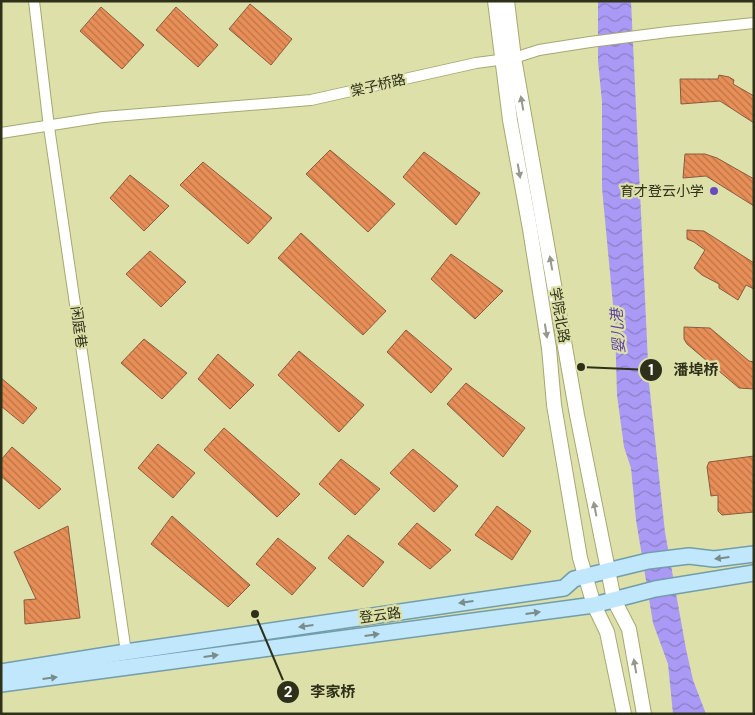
<svg xmlns="http://www.w3.org/2000/svg" width="755" height="715" font-family="'DM Sans','Noto Sans SC',sans-serif">
	<style>
		.water { fill: url(#water-waves) }
		.building { fill: url(#building-back-hatch); stroke: #895b40 }
		.lines { fill: none; stroke-linecap: round; stroke-linejoin: round }
		.minor-casing { stroke: #a5a872; stroke-width: 12 }
		.secondary-casing { stroke: #a5a872; stroke-width: 16 }
		.primary-casing { stroke: #729dab; stroke-width: 18 }
		.minor { stroke: #fff; stroke-width: 10 }
		.secondary { stroke: #fff; stroke-width: 14 }
		.primary { stroke: #c0e7fb; stroke-width: 15 }
		.oneway { fill: #97988c }
		.oneway2 { fill: #788c8a }
		.poi-dot { fill: #6948c1; stroke: #dde1a9; stroke-width: 2 }
		.labels { text-anchor: middle; dominant-baseline: central; stroke-width: 4.5; stroke-linejoin: round; paint-order: stroke }
		.street-label { font-size: 14px; fill: #2f301a; stroke: #dde1a9 }
		.poi-label { font-size: 14px; fill: #2f301a; stroke: #dde1a9; text-anchor: end }
		.water-label { font-size: 15px; font-style: italic; fill: #5a3ea6; stroke: #dde1a9 }
		.leader { fill: none; stroke: #2f301a; stroke-width: 2 }
		.callout-dot { fill: #2f301a; stroke: #dde1a9; stroke-width: 2 }
		.mark-label { font-size: 15px; text-anchor: middle; font-weight: bold; fill: #fff }
		.callout-label { font-size: 15px; text-anchor: middle; font-weight: bold; fill: #2f301a; stroke: #dde1a9; stroke-width: 4.5; stroke-linejoin: round; paint-order: stroke }
	</style>
	<defs>
		<pattern id="water-waves" width="16" height="10" patternUnits="userSpaceOnUse" patternTransform="scale(1.25)"><rect width="16" height="10" fill="#aa9af6"/><path d="M0 5q4-4 8 0t8 0" fill="none" stroke="#8b7ec6"/></pattern>
		<pattern id="building-back-hatch" width="6" height="6" patternUnits="userSpaceOnUse" patternTransform="scale(1.25)"><rect width="6" height="6" fill="#e88e57"/><path d="M-1 5l2 2M0 0l6 6M5-1l2 2" fill="none" stroke="#bc7447"/></pattern>
	</defs>
	<rect width="100%" height="100%" fill="#dde1a9"/>
	<polygon class="water" points="598,1 631,1 649,383 665,532 686,649 693,680 706,714 673,714 668,664 653,623 636,520 631,468 624,447 617,395 615,326 602,188 602,102 598,61"/>
	<g class="building">
		<polygon points="250,4 292,39 271,65 229,29"/>
		<polygon points="101,7 144,45 122,69 80,31"/>
		<polygon points="176,7 218,45 198,67 156,30"/>
		<polygon points="719,75 729,77 734,80 733,84 754,96 754,123 720,101 681,104 680,79 718,79"/>
		<polygon points="330,150 395,204 368,232 306,174"/>
		<polygon points="424,152 480,193 456,225 403,177"/>
		<polygon points="685,154 705,154 717,158 754,179 754,206 706,176 683,178"/>
		<polygon points="203,162 272,218 248,244 180,185"/>
		<polygon points="130,175 169,206 144,231 110,198"/>
		<polygon points="687,230 704,231 754,263 754,289 746,285 738,300 719,288 719,284 702,275 694,268 705,250 694,242 687,239"/>
		<polygon points="301,233 386,311 363,335 278,258"/>
		<polygon points="150,251 186,282 161,307 126,274"/>
		<polygon points="451,254 503,291 475,319 431,279"/>
		<polygon points="684,327 710,328 749,361 754,362 754,389 739,388 687,344 684,339"/>
		<polygon points="406,330 452,369 431,393 387,352"/>
		<polygon points="144,339 187,373 162,399 121,363"/>
		<polygon points="299,351 364,405 339,432 278,375"/>
		<polygon points="218,354 254,385 230,409 198,379"/>
		<polygon points="1,378 37,408 23,424 1,406"/>
		<polygon points="466,383 525,428 503,457 447,404"/>
		<polygon points="224,428 300,494 277,517 204,450"/>
		<polygon points="158,444 195,473 173,498 138,468"/>
		<polygon points="12,447 61,489 39,509 1,476 1,460"/>
		<polygon points="413,449 458,486 434,512 390,473"/>
		<polygon points="754,456 754,512 722,515 718,511 718,495 711,496 707,467 709,462"/>
		<polygon points="341,459 380,489 355,515 319,484"/>
		<polygon points="497,506 531,531 512,560 475,535"/>
		<polygon points="172,516 250,585 228,607 151,544"/>
		<polygon points="417,523 451,550 430,569 398,544"/>
		<polygon points="68,526 80,618 25,624 24,600 36,599 14,552"/>
		<polygon points="348,535 384,562 363,587 328,558"/>
		<polygon points="278,538 316,568 292,595 256,564"/>
	</g>
	<g class="lines">
		<g class="minor-casing">
			<g id="minor">
				<polyline points="34,1 49,127 126,652"/>
				<polyline points="1,133 103,117 311,100 476,63 514,58 539,50 590,42 668,32 754,23"/>
			</g>
		</g>
		<g class="secondary-casing">
			<g id="secondary">
				<polyline points="495,1 510,120 530,229 549,348 554,405 580,558 594,605 607,632 624,714"/>
				<polyline points="507,1 514,58 577,415 614,600 629,629 644,714"/>
			</g>
		</g>
		<g class="primary-casing">
			<g id="primary">
				<polyline points="1,672 126,652 564,588 574,579 648,561 689,556 714,559 754,554"/>
				<polyline points="1,684 594,605 655,589 754,573"/>
			</g>
		</g>
		<use href="#minor" class="minor"/>
		<use href="#secondary" class="secondary"/>
		<use href="#primary" class="primary"/>
	</g>
	<defs><path id="oneway-solid" d="M-6-.8H1V-3.2L6.5 0L1 3.2V.8H-6Z" transform="scale(1.25)"/></defs>
	<g class="oneway">
		<use href="#oneway-solid" transform="translate(522 103) rotate(-100)"/>
		<use href="#oneway-solid" transform="translate(519 171) rotate(80)"/>
		<use href="#oneway-solid" transform="translate(551 263) rotate(-100)"/>
		<use href="#oneway-solid" transform="translate(546 331) rotate(81)"/>
		<use href="#oneway-solid" transform="translate(595 509) rotate(-101)"/>
		<use href="#oneway-solid" transform="translate(635 666) rotate(-100)"/>
	</g>
	<g class="oneway2">
		<use href="#oneway-solid" transform="translate(722 558) rotate(173)"/>
		<use href="#oneway-solid" transform="translate(466 602) rotate(172)"/>
		<use href="#oneway-solid" transform="translate(533 613) rotate(-8)"/>
		<use href="#oneway-solid" transform="translate(306 626) rotate(172)"/>
		<use href="#oneway-solid" transform="translate(372 635) rotate(-8)"/>
		<use href="#oneway-solid" transform="translate(211 656) rotate(-8)"/>
		<use href="#oneway-solid" transform="translate(50 678) rotate(-7)"/>
	</g>
	<circle class="poi-dot" cx="714" cy="191" r="5"/>
	<g class="labels">
		<g class="street-label">
			<text transform="translate(378 85) rotate(-13)">棠子桥路</text>
			<text transform="translate(560 315) rotate(80)">学院北路</text>
			<text transform="translate(79 327) rotate(82)">闲庭巷</text>
			<text transform="translate(380 615) rotate(-8)">登云路</text>
		</g>
		<g class="poi-label">
			<text x="704" y="191">育才登云小学</text>
		</g>
		<g class="water-label">
			<text transform="translate(618 331) rotate(-94)">婴儿港</text>
		</g>
	</g>
	<path class="leader" d="M581 367L651 370M255 614L288 692"/>
	<g class="callout-dot">
		<circle cx="581" cy="367" r="5"/>
		<circle cx="255" cy="614" r="5"/>
		<circle cx="651" cy="370" r="12"/>
		<circle cx="288" cy="692" r="12"/>
	</g>
	<g class="mark-label">
		<text x="651" y="375">1</text>
		<text x="288" y="697">2</text>
	</g>
	<g class="callout-label">
		<text x="696" y="375">潘埠桥</text>
		<text x="333" y="697">李家桥</text>
	</g>
	<rect width="755" height="715" fill="none" stroke="#2f301a" stroke-width="5"/>
</svg>
